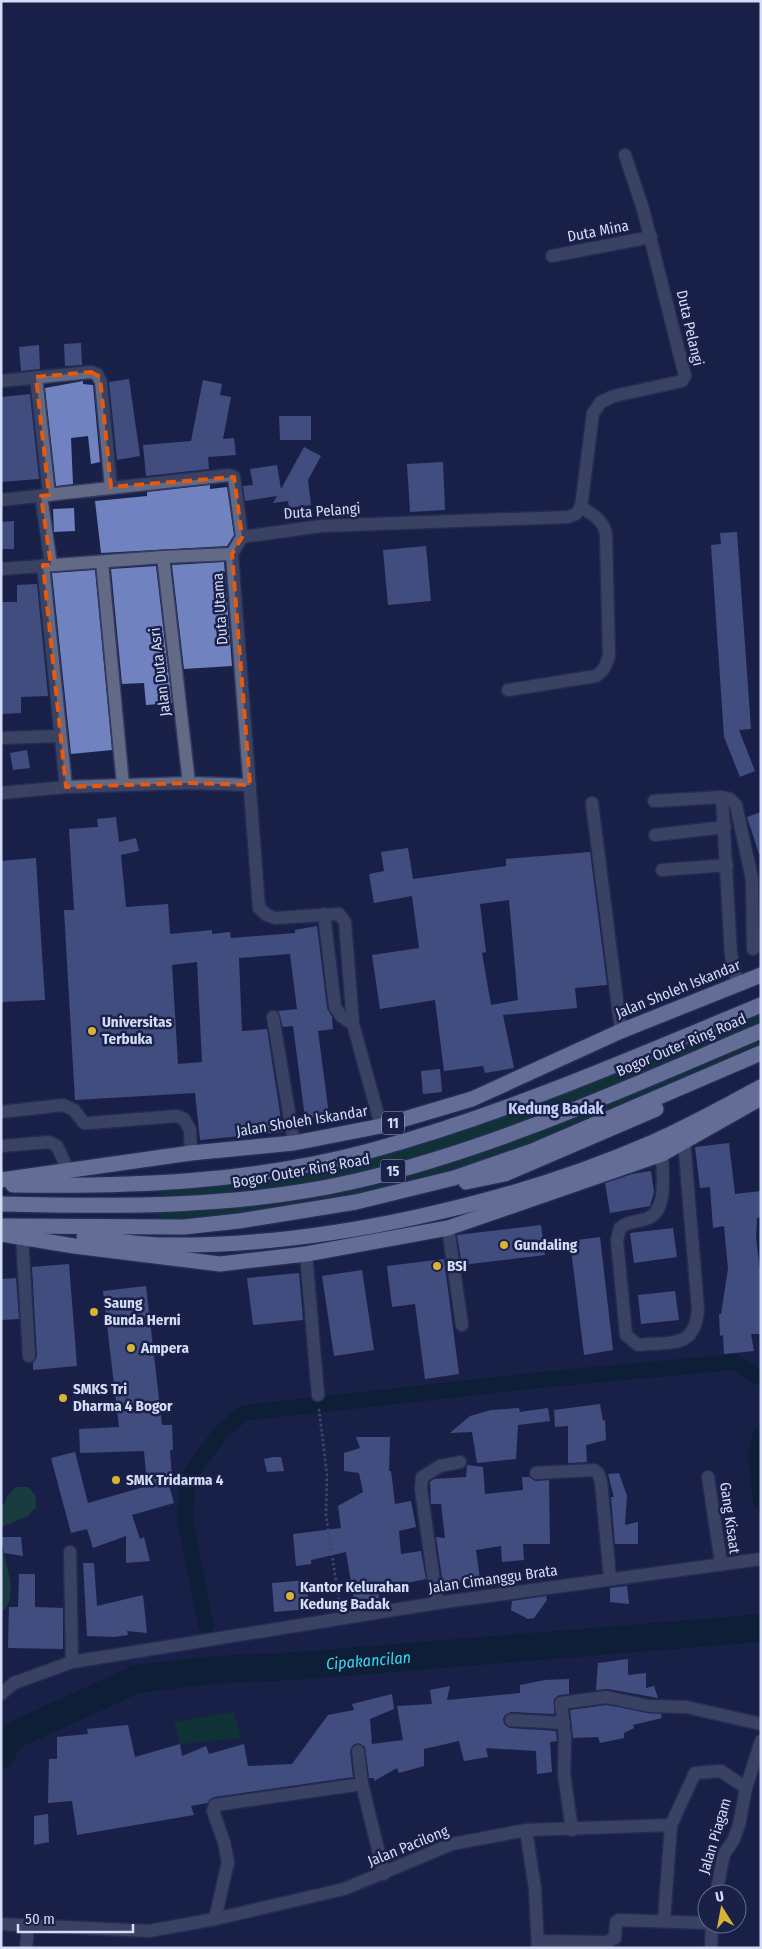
<svg xmlns="http://www.w3.org/2000/svg" width="762" height="1949" font-family="'Fira Sans Condensed',sans-serif">
	<style>
		.green { fill: #034721 }
		.forest { fill: #1a5f34 }
		.lines { fill: none; stroke-linecap: round; stroke-linejoin: round }
		.canal { stroke: #001b21; stroke-width: 16 }
		.river { stroke: #001b21; stroke-width: 28 }
		.building { fill: #7182c1; fill-rule: evenodd }
		.minor-casing { stroke: #343b60; stroke-width: 15 }
		.highway-casing { stroke: #343b60; stroke-width: 18 }
		.path { stroke: #6e7596; stroke-width: 2.5; stroke-dasharray: 2.5 2.5; stroke-linecap: butt }
		.minor { stroke: #626a85; stroke-width: 12 }
		.highway { stroke: #bfcbf4; stroke-width: 15 }
		.marked { fill: none; stroke: #e8590c; stroke-width: 4; stroke-dasharray: 10 6; stroke-linejoin: round }
		.poi-dot { fill: #d9b434; stroke: #1a2148; stroke-width: 2 }
		.labels { text-anchor: middle; dominant-baseline: central; stroke-width: 5; stroke-linejoin: round; paint-order: stroke }
		.shield { fill: #1a2148; stroke: #9ca4c2; stroke-width: 1 }
		.shield-label { font-size: 14px; font-weight: bold; fill: #d4dcf6 }
		.street-label { font-size: 15px; fill: #d4dcf6; stroke: #1a2148 }
		.poi-label { font-size: 15px; font-weight: bold; fill: #d4dcf6; stroke: #1a2148; text-anchor: start }
		.neighbourhood-label { font-size: 16px; font-weight: bold; fill: #c6d3fb; stroke: #1a2148 }
		.water-label { font-size: 16px; font-style: italic; fill: #3dd7f1; stroke: #1a2148 }
	</style>
	<rect width="100%" height="100%" fill="#1a2148"/>
	<g class="green">
		<polygon points="761,1006 761,1053 535,1150 356,1202 158,1227 160,1183 378,1149"/>
		<polygon points="233,1712 241,1738 180,1744 174,1722"/>
	</g>
	<g class="forest">
		<polygon points="16,1487 28,1487 35,1495 36,1507 28,1516 1,1527 1,1504 4,1504 8,1495"/>
		<path d="M1,1550L4,1553C7,1570 19,1601 1,1612Z"/>
	</g>
	<g class="lines">
		<g class="canal">
			<polyline points="761,1433 756,1455 761,1502"/>
			<polyline points="206,1626 185,1520 188,1478 220,1433 244,1413 549,1379 734,1362 761,1378"/>
		</g>
		<path class="river" id="s1" d="M1,1755L10,1737L137,1679L213,1670L297,1666L761,1628"/>
	</g>
	<g class="building">
		<polygon points="81,343 82,365 65,366 64,344"/>
		<polygon points="39,345 40,369 21,371 19,347"/>
		<polygon points="129,379 140,456 117,460 109,382"/>
		<polygon points="203,380 222,384 220,395 231,397 223,439 234,438 236,455 208,457 209,469 146,476 143,445 191,441"/>
		<polygon points="83,381 83,384 93,385 100,462 91,464 88,436 71,438 73,484 56,486 45,388"/>
		<polygon points="30,394 39,479 1,482 1,397"/>
		<polygon points="279,416 311,416 311,440 280,440"/>
		<polygon points="304,447 321,456 308,480 311,505 289,508 288,501 273,503 277,496 245,501 243,486 253,485 250,469 277,465 281,489"/>
		<polygon points="443,462 445,510 410,512 407,464"/>
		<polygon points="210,485 210,489 227,487 234,535 227,546 101,553 95,501 147,496 147,492"/>
		<polygon points="74,508 75,531 54,532 53,509"/>
		<polygon points="14,521 14,549 1,549 1,522"/>
		<polygon points="737,532 751,729 739,730 755,771 740,777 724,737 711,545 721,544 720,533"/>
		<polygon points="426,546 431,601 388,605 383,550"/>
		<polygon points="224,562 232,666 184,669 172,565"/>
		<polygon points="156,566 172,703 146,705 144,683 122,684 111,569"/>
		<polygon points="95,570 112,750 71,754 52,573"/>
		<polygon points="37,584 48,696 21,697 21,713 1,714 1,602 17,602 17,585"/>
		<polygon points="27,750 30,768 13,770 10,753"/>
		<polygon points="761,812 761,854 759,854 747,817"/>
		<path d="M116,817L119,842L136,838L139,851L121,855L126,907L168,904L170,934L212,930V934L230,932L231,938L295,933V930L317,926L327,1008L332,1017L333,1029L318,1031L329,1115L305,1118L293,1026L283,1027L278,1011L297,1009L290,954L239,958L242,1031L267,1029L283,1132L200,1140L195,1093L75,1100L64,910H74L69,829L98,827L97,819ZM197,962L202,1062L178,1064L172,965Z"/>
		<path d="M408,848L413,879L506,866V859L590,852L607,985L575,988L577,1008L503,1015L514,1068L485,1073L483,1066L444,1071L435,1000L380,1009L372,955L419,948L412,896L374,903L369,874L384,871L381,852ZM509,900L518,1000L491,1005L482,953L486,952L480,904Z"/>
		<polygon points="36,858 45,1000 1,1002 1,861"/>
		<polygon points="440,1069 442,1092 423,1094 421,1071"/>
		<polygon points="729,1143 735,1194 761,1191 761,1217 757,1218 756,1238 761,1279 761,1334 751,1334 754,1351 724,1354 723,1335 720,1336 719,1314 721,1314 728,1269 724,1226 713,1228 710,1187 700,1188 695,1147"/>
		<polygon points="651,1171 654,1192 650,1206 610,1213 605,1183 632,1174"/>
		<polygon points="541,1225 545,1255 462,1265 457,1235"/>
		<polygon points="673,1228 677,1257 634,1263 630,1233"/>
		<polygon points="600,1237 613,1350 584,1355 570,1241"/>
		<polygon points="444,1259 459,1374 425,1379 415,1304 392,1307 387,1266"/>
		<polygon points="69,1264 77,1366 33,1370 33,1363 37,1356 32,1267"/>
		<polygon points="362,1270 374,1350 334,1356 322,1276"/>
		<polygon points="299,1273 303,1320 253,1325 247,1278"/>
		<polygon points="16,1278 19,1319 1,1320 1,1279"/>
		<polygon points="146,1286 162,1425 172,1425 173,1450 170,1450 172,1477 167,1478 174,1503 132,1515 140,1539 144,1537 150,1561 126,1563 126,1536 93,1548 87,1529 71,1533 51,1458 75,1452 88,1503 147,1486 144,1451 80,1453 79,1429 119,1427 103,1291"/>
		<polygon points="675,1291 679,1320 641,1324 638,1295"/>
		<polygon points="600,1404 603,1421 605,1420 606,1440 586,1445 587,1462 568,1463 568,1426 555,1427 554,1410"/>
		<polygon points="519,1408 520,1412 548,1408 550,1421 518,1425 516,1459 477,1463 472,1432 450,1433 470,1416 491,1410"/>
		<polygon points="356,1437 390,1437 389,1471 391,1471 395,1504 411,1501 416,1527 399,1531 401,1554 421,1551 426,1579 407,1583 408,1588 378,1593 379,1598 354,1600 346,1552 311,1560 311,1564 296,1566 293,1534 341,1528 338,1506 363,1492 359,1473 344,1471 344,1453 360,1448"/>
		<polygon points="274,1457 281,1457 284,1471 267,1472 264,1459"/>
		<polygon points="467,1465 483,1467 485,1494 523,1490 522,1477 529,1477 536,1481 549,1480 550,1544 523,1544 524,1560 502,1562 501,1546 476,1550 480,1579 443,1584 436,1537 445,1538 441,1504 431,1504 430,1482 434,1479 466,1477"/>
		<polygon points="619,1473 627,1496 625,1525 638,1522 638,1544 615,1544 611,1497 614,1497 608,1474"/>
		<polygon points="1,1537 21,1537 23,1556 4,1553"/>
		<polygon points="83,1563 94,1563 97,1606 143,1595 147,1633 127,1631 128,1635 114,1637 87,1636"/>
		<polygon points="19,1574 35,1574 35,1607 63,1608 63,1649 8,1648 9,1607 18,1607"/>
		<polygon points="307,1580 309,1609 274,1612 272,1583"/>
		<polygon points="627,1586 629,1604 610,1602 610,1588"/>
		<polygon points="546,1596 547,1600 534,1618 528,1619 511,1610 512,1601"/>
		<polygon points="628,1659 628,1675 646,1673 646,1688 654,1686 658,1698 608,1689 596,1690 598,1663"/>
		<polygon points="569,1679 569,1694 559,1695 554,1699 554,1714 511,1712 505,1715 503,1719 504,1724 510,1728 556,1731 557,1741 550,1742 552,1772 537,1774 536,1751 486,1748 488,1757 464,1761 459,1741 424,1749 424,1766 399,1773 397,1768 374,1781 374,1778 369,1778 365,1747 358,1743 353,1745 350,1751 353,1777 214,1797 207,1803 191,1806 194,1815 77,1835 72,1801 48,1803 49,1759 57,1759 57,1737 88,1734 87,1729 128,1725 135,1757 180,1744 182,1756 206,1746 209,1754 244,1744 248,1766 292,1764 328,1715 354,1710 352,1704 392,1694 394,1709 370,1719 372,1744 403,1740 397,1706 432,1704 430,1690 450,1686 447,1700 520,1693 520,1685 545,1680"/>
		<polygon points="606,1705 661,1714 662,1718 633,1725 634,1728 624,1733 624,1738 600,1743 598,1737 573,1738 570,1710"/>
		<polygon points="48,1814 49,1842 34,1845 34,1816"/>
	</g>
	<g class="lines">
		<g class="minor-casing">
			<g id="minor">
				<polyline points="552,256 651,237"/>
				<polyline points="36,377 49,495"/>
				<polyline points="1,381 91,372 97,374 101,382 111,487"/>
				<polyline points="41,496 51,565"/>
				<polyline points="1,500 229,475 234,477 242,537 232,554 259,908 267,915 275,918 339,914 345,922 353,1024 381,1126"/>
				<polyline points="242,537 321,526 568,517 576,514 581,507 593,413 601,402 614,396 682,381 685,376 643,209 625,155"/>
				<polyline points="163,557 189,783"/>
				<polyline points="102,562 123,785"/>
				<polyline points="43,565 66,787 189,783 250,785"/>
				<polyline points="1,569 163,557 232,554"/>
				<path d="M508,690L596,676C604,671 606,665 609,656L606,535C604,520 593,515 581,507"/>
				<polyline points="1,738 60,736"/>
				<polyline points="1,793 66,787"/>
				<polyline points="722,797 730,799 736,805 752,879 753,949"/>
				<polyline points="654,801 722,797 731,955 737,983"/>
				<polyline points="592,803 621,1031"/>
				<polyline points="655,835 725,827"/>
				<polyline points="662,870 727,865"/>
				<polyline points="324,914 335,1007 341,1016 353,1024"/>
				<polyline points="273,1017 294,1143"/>
				<polyline points="1,1112 63,1105 74,1110 84,1123 90,1123 177,1116 184,1119 190,1130 191,1153"/>
				<polyline points="1,1146 49,1142 57,1146 68,1170"/>
				<path d="M662,1154C662,1172 669,1212 646,1219C636,1222 628,1221 620,1228L617,1240L626,1335L638,1345C671,1341 695,1350 698,1309L684,1141"/>
				<polyline points="448,1228 462,1325"/>
				<polyline points="22,1237 29,1356"/>
				<polyline points="306,1254 318,1395"/>
				<polyline points="536,1473 594,1470 598,1473 601,1482 610,1578"/>
				<polyline points="708,1477 721,1563"/>
				<polyline points="70,1552 72,1662"/>
				<polyline points="437,1603 421,1489 422,1477 440,1466 460,1462"/>
				<polyline points="1,1694 14,1683 72,1662 437,1603 761,1559"/>
				<polyline points="511,1720 564,1723"/>
				<polyline points="358,1751 362,1784 384,1874"/>
				<polyline points="526,1830 535,1889 538,1948"/>
				<polyline points="572,1830 564,1774 565,1736 561,1703 606,1697 649,1706 686,1707 761,1724"/>
				<polyline points="716,1894 724,1854 733,1841 739,1825 746,1788"/>
				<polyline points="215,1919 228,1862 224,1842 213,1811 215,1805 362,1784"/>
				<polyline points="664,1920 671,1825"/>
				<polyline points="1,1924 149,1931 215,1919 344,1889 452,1844 526,1830 671,1825 695,1773 721,1771 746,1788 761,1741"/>
				<polyline points="538,1941 606,1942 615,1938 616,1922 619,1920 707,1923"/>
				<polyline points="26,1948 28,1926"/>
				<polyline points="711,1948 712,1924"/>
			</g>
		</g>
		<g class="highway-casing">
			<g id="highway">
				<polyline points="1,1180 191,1153 294,1143 381,1126 472,1099 621,1031 761,975"/>
				<polyline points="466,1182 505,1174 656,1109"/>
				<path d="M13,1185C133,1187 256,1182 373,1150C508,1113 632,1058 761,1005"/>
				<path d="M1,1204C120,1207 239,1208 356,1181C497,1148 628,1087 761,1031"/>
				<polyline points="2,1226 184,1227 239,1221 356,1202 454,1178 535,1150 761,1053"/>
				<polyline points="1,1234 74,1246 220,1264 306,1254 448,1228 662,1154 761,1098"/>
				<path d="M84,1237C111,1240 140,1245 167,1245C321,1247 511,1204 653,1142C690,1126 725,1106 761,1087"/>
			</g>
		</g>
		<polyline class="path" points="319,1409 327,1475 326,1516 340,1607"/>
		<use href="#minor" class="minor"/>
		<use href="#highway" class="highway"/>
	</g>
	<path d="M0 0H762V1949H0ZM91,372L100,377L111,487L234,477L242,537L232,554L250,785L189,783L66,787L43,565H51L41,496L49,495L36,377Z" fill="#1a2148" fill-opacity=".55" fill-rule="evenodd"/>
	<path class="marked" d="M91,372L100,377L111,487L234,477L242,537L232,554L250,785L189,783L66,787L43,565H51L41,496L49,495L36,377Z"/>
	<g class="poi-dot">
		<circle cx="92" cy="1031" r="5"/>
		<circle cx="504" cy="1245" r="5"/>
		<circle cx="437" cy="1266" r="5"/>
		<circle cx="94" cy="1312" r="5"/>
		<circle cx="131" cy="1348" r="5"/>
		<circle cx="63" cy="1398" r="5"/>
		<circle cx="116" cy="1480" r="5"/>
		<circle cx="290" cy="1596" r="5"/>
	</g>
	<g class="labels">
		<g class="shield">
			<rect x="382" y="1111.5" width="22" height="23" rx="4"/>
			<rect x="380.5" y="1159.5" width="25" height="23" rx="4"/>
		</g>
		<g class="shield-label">
			<text x="393" y="1123">11</text>
			<text x="393" y="1171">15</text>
		</g>
		<g class="street-label">
			<text transform="translate(598 231) rotate(-11)">Duta Mina</text>
			<text transform="translate(690 328) rotate(77)">Duta Pelangi</text>
			<text transform="translate(322 511) rotate(-4)">Duta Pelangi</text>
			<text transform="translate(220 609) rotate(-94)">Duta Utama</text>
			<text transform="translate(160 672) rotate(-97)">Jalan Duta Asri</text>
			<text transform="translate(678 989) rotate(-22)">Jalan Sholeh Iskandar</text>
			<text transform="translate(681 1045) rotate(-23)">Bogor Outer Ring Road</text>
			<text transform="translate(302 1121) rotate(-9)">Jalan Sholeh Iskandar</text>
			<text transform="translate(301 1171) rotate(-10)">Bogor Outer Ring Road</text>
			<text transform="translate(730 1518) rotate(82)">Gang Kisaat</text>
			<text transform="translate(493 1579) rotate(-8)">Jalan Cimanggu Brata</text>
			<text transform="translate(715 1836) rotate(-73)">Jalan Piagam</text>
			<text transform="translate(408 1846) rotate(-22)">Jalan Pacilong</text>
		</g>
		<g class="poi-label">
			<text x="102" y="1022">Universitas<tspan x="102" dy="17">Terbuka</tspan></text>
			<text x="514" y="1245">Gundaling</text>
			<text x="447" y="1266">BSI</text>
			<text x="104" y="1303">Saung<tspan x="104" dy="17">Bunda Herni</tspan></text>
			<text x="141" y="1348">Ampera</text>
			<text x="73" y="1389">SMKS Tri<tspan x="73" dy="17">Dharma 4 Bogor</tspan></text>
			<text x="126" y="1480">SMK Tridarma 4</text>
			<text x="300" y="1587">Kantor Kelurahan<tspan x="300" dy="17">Kedung Badak</tspan></text>
		</g>
		<g class="neighbourhood-label">
			<text x="556" y="1108">Kedung Badak</text>
		</g>
		<g class="water-label">
			<text stroke="none"><textPath href="#s1" startOffset="392">Cipakancilan</textPath></text>
		</g>
	</g>
	<rect width="762" height="1949" fill="none" stroke="#d4dcf6" stroke-width="5"/>
	<g transform="translate(722 1909) rotate(349)"><circle r="24" fill="#1a2148" stroke="#646c8e"/>
	<path d="M0-4L9 19L0 12L-9 19Z" fill="#d9b434"/>
	<text y="-8" font-size="14" font-weight="bold" text-anchor="middle" fill="#d4dcf6">U</text>
	</g>
	<path d="M18 1924v8h115v-8" fill="none" stroke="#d4dcf6" stroke-width="2.5"/>
	<text x="25" y="1924" font-size="15" fill="#d4dcf6" stroke="#1a2148" stroke-width="4" paint-order="stroke">50 m</text>
</svg>
